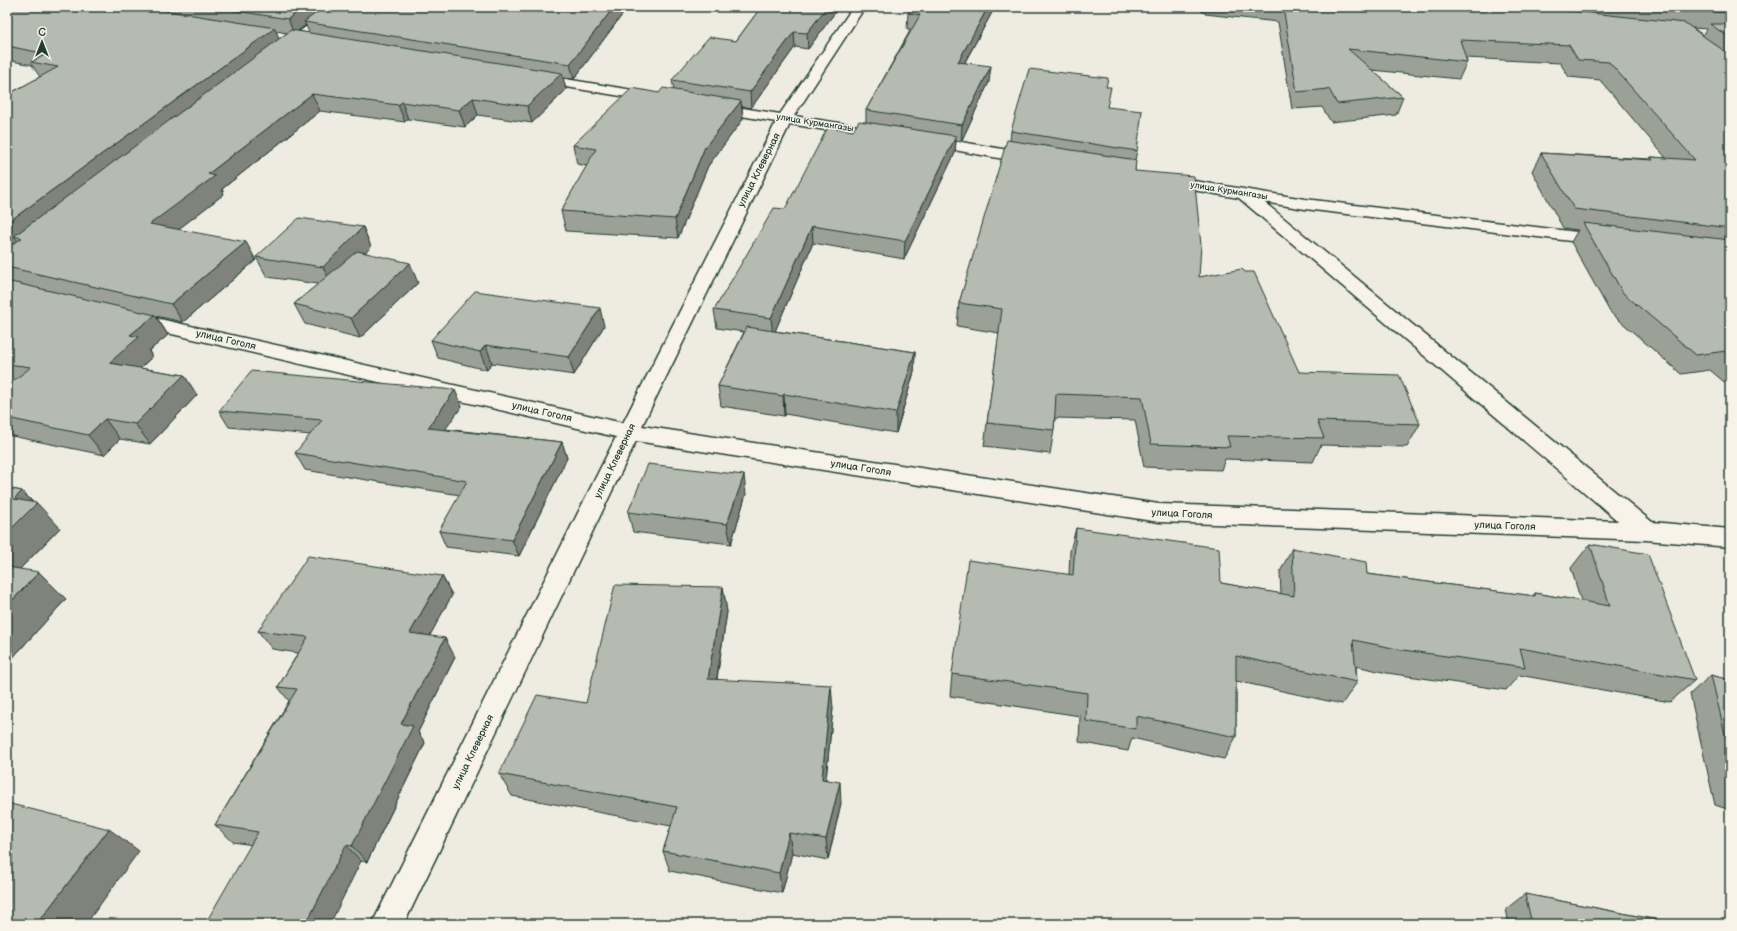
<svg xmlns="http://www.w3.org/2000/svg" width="1737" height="931" font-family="'Balsamiq Sans',sans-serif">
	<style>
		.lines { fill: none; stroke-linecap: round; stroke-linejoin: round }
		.street-casing { stroke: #1f3d34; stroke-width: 3 }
		.secondary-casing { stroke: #1f3d34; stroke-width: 3 }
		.street { fill: #f7f3e8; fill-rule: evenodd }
		.secondary { fill: #f7f3e8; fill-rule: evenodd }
		.wall { fill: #9ca197; stroke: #1f3d34; fill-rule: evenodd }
		.shaded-wall { fill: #7f837b; stroke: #1f3d34 }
		.building { fill: #b5bbb0; stroke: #1f3d34 }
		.labels { text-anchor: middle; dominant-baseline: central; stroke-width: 3; stroke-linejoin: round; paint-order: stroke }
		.far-street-label { font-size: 9px; fill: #1f3d34; stroke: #f7f3e8 }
		.street-label { font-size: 10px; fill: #1f3d34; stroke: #f7f3e8 }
	</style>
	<rect width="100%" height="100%" fill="#eeece1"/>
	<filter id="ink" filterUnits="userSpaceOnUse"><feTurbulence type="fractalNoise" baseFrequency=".025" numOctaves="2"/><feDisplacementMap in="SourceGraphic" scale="8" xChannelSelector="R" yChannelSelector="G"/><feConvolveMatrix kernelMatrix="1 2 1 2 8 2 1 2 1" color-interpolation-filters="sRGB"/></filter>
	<g filter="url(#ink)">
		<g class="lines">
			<g class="street-casing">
				<g id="street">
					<polygon points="853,7 865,7 794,116 884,130 889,132 892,135 889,138 884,140 790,124 642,426 1159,504 1618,521 1239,198 1158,184 1156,181 1158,178 1164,176 1305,199 1610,236 1613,240 1610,244 1604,245 1305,209 1264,202 1652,522 1730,529 1730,547 1646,540 1159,522 636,441 404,924 372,924 616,437 133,325 126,323 123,319 126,315 133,313 623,423 776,122 712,111 707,110 705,107 707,104 712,103 780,114"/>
					<polygon points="535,74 657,94 662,95 664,98 662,101 657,102 530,81 528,78 530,75"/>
					<polygon points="926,136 1032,154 1038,156 1040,159 1038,162 1032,164 921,144 918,141 921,138"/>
				</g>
			</g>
			<g class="secondary-casing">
				<polygon id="secondary" points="333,7 347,7 287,54 277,54 275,51 277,48"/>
			</g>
			<use href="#street" class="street"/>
			<use href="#secondary" class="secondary"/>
		</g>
		<g class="wall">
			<path d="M7,7H628L574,79L563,78L566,90L532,123L478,115L465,127L408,119L405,122L320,111L222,189L224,194L178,229L256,260L183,322L156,316L168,335L149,351L152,357L140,368L184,375L197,395L150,444L120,439L104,455L7,435V386L12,382H7V95L40,77L32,65L7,60ZM306,25L309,33L298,31ZM276,31L287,33L279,39Z"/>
			<polygon points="761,7 839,7 808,49 795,47 751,108 742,106 743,119 708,166 678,238 566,231 561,211 587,166 577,164 573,145 674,90 672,80 736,41"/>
			<polygon points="995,7 965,62 989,82 961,142 956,141 955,153 904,259 813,243 775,331 915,352 914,372 896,433 785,414 784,416 721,406 718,386 744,332 717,328 714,310 785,209 853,131 866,122 866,110 911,29 907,29 908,13"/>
			<path d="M1200,7H1730V387L1710,370L1681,374L1610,312L1571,242L1578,230L1563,228L1532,171L1541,153L1650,159L1651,157L1666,158L1600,80L1569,77L1560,63L1466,58L1467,62L1459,79L1372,70L1403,97L1396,115L1331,122L1322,107L1292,109L1278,22L1205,14V12H1202ZM1693,28L1707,29L1703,35Z"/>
			<polygon points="1106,87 1107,107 1137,151 1135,160 1135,171 1199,277 1299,372 1420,424 1407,447 1321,445 1313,462 1225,459 1221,470 1144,467 1135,420 1055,418 1054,430 1050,454 984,446 999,333 957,326 959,303 1010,140 1011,131"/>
			<polygon points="363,227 371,247 365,253 418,283 360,338 305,324 294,304 318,284 267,277 256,257"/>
			<polygon points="604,326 574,375 492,363 487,370 438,358 431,340"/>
			<polygon points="462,406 445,429 562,442 567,458 519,556 446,547 439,531 460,495 305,470 295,453 311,435 229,427 219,411"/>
			<polygon points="7,488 22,491 33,502 60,528 20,569 66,599 7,664"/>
			<polygon points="746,494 731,544 633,532 628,512"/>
			<polygon points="1076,528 1221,583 1281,594 1280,572 1292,548 1367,574 1533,596 1535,593 1581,601 1571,568 1590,544 1695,680 1670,702 1519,675 1506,690 1387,673 1356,666 1357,682 1342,704 1236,681 1236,737 1224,759 1132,738 1128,751 1079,742 1080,716 950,696 952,674 1069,574 1070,551"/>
			<polygon points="442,576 452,595 429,636 455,657 418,732 425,743 367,862 233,842 215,825 289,701 278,687 298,653 272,649 258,631"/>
			<polygon points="723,587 727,612 717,679 833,708 826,779 841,803 828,860 792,853 782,893 670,871 663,851 671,826 512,796 499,774 586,703"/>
			<polygon points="1711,675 1730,680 1730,810 1715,805 1690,694"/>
			<polygon points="1525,894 1678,924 1509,924 1506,909"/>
		</g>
		<g class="shaded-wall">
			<polygon points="304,7 330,7 304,22 306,25 294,34 288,19"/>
			<polygon points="614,7 628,7 574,79 570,64"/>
			<polygon points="827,7 839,7 808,49 807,33"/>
			<polygon points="988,7 995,7 956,78 958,62"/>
			<polygon points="275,28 281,44 14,236 18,241 7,249 7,223"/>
			<polygon points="794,32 795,47 751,108 750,92"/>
			<polygon points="991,66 989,82 961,142 962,125"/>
			<polygon points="562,73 566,90 532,123 527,106"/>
			<polygon points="312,94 320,111 222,189 224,194 162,242 150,224 208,174"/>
			<polygon points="473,98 478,115 465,127 459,110"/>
			<polygon points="741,101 743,119 708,166 678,238 675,219 705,147"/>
			<polygon points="402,102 408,119 405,122 398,105"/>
			<polygon points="956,136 955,153 904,259 905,241"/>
			<polygon points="812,226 813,243 773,336 771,318"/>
			<polygon points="363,227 371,247 333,287 323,267"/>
			<polygon points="246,242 256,260 183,322 171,304"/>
			<polygon points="410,263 418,283 360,338 351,318"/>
			<polygon points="600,308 604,326 574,375 569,357"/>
			<polygon points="155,315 168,335 149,351 152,357 124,383 109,363 130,335"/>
			<polygon points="486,345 492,363 487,370 480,352"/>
			<polygon points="915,352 914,372 896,433 896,413"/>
			<polygon points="184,375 197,395 150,444 135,424"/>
			<polygon points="455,390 462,406 435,444 428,428"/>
			<polygon points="784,394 785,414 784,416 783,396"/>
			<polygon points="105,419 120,439 104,455 88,435"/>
			<polygon points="562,442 567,458 519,556 512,540"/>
			<polygon points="744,475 746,494 731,544 727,524"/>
			<polygon points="22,491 35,505 37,503 60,528 17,572 7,562 7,533 14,499"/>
			<polygon points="39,572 66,599 7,664 7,606"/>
			<polygon points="442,576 452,595 421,652 410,633"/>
			<polygon points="723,587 727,612 713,702 708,679"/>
			<polygon points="445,638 455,657 418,732 425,743 367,862 352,846 401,724"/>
			<polygon points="831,685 833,708 824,800 822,779"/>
			<polygon points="840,782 841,803 828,860 826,839"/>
			<polygon points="109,829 139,851 86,924 37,924"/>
			<polygon points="789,833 792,853 782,893 779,873"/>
			<polygon points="346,845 361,861 330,924 306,924"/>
		</g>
		<g class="building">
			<polygon points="7,7 142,7 275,28 7,223 7,95 58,67 31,62 47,54 7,46"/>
			<polygon points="211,7 304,7 288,19"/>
			<polygon points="324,7 614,7 570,64 304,22"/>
			<polygon points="761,7 827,7 807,33 794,32 750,92 672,80 709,37 736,41"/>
			<polygon points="912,7 988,7 958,62 991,66 962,125 866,110 920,15 908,13"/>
			<polygon points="1283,7 1534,7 1685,23 1730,55 1730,228 1574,209 1541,153 1653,160 1651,157 1695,160 1609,62 1578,60 1569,45 1460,40 1467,62 1348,49 1403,97 1337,104 1329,89 1297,92"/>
			<polygon points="1648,7 1730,7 1730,13 1660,8"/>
			<polygon points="1710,24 1730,24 1730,38"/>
			<polygon points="291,30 562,73 527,106 473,98 459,110 402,102 398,105 312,94 208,174 215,176 150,224 246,242 171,304 7,267 7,253 8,252 7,252 7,248 22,238 14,236"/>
			<polygon points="1029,69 1108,78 1106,87 1111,87 1107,107 1142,111 1137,151 1011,131"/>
			<polygon points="632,88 659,93 663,88 741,101 705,147 675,219 561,211 596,149 573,145"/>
			<polygon points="859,121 956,136 905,241 812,226 771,318 714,310 774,208 785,209 828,127 853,131"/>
			<polygon points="1007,140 1136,160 1135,171 1194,176 1201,245 1199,277 1242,269 1245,272 1254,272 1299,372 1399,375 1420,424 1317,421 1324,438 1227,436 1230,447 1151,444 1142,397 1056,394 1054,430 987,423 1002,309 959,303"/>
			<polygon points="299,218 363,227 323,267 256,257"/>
			<polygon points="1583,223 1730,240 1730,354 1726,351 1696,355 1623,293"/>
			<polygon points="357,251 410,263 351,318 294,304"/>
			<polygon points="7,281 155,315 130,335 139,337 109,363 184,375 135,424 105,419 88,435 7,418 7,386 31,367 7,364"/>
			<polygon points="475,291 600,308 569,357 486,345 480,352 431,340"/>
			<polygon points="747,327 915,352 896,413 784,394 783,396 718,386"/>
			<polygon points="251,371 455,390 428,428 562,442 512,540 439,531 467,481 295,453 322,420 219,411"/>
			<polygon points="648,464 744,475 727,524 628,512"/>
			<polygon points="7,488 22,491 14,499 37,503 7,533"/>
			<polygon points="1076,528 1219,548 1221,583 1294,596 1292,548 1366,562 1367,574 1535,596 1535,593 1610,606 1590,544 1648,554 1695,680 1520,648 1525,667 1403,650 1353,640 1357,682 1236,656 1236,737 1136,716 1136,729 1086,721 1087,693 952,674 968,560 1073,575"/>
			<polygon points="308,556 442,576 410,633 445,638 401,724 413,726 352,846 346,845 306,924 205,924 258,832 215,825 297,689 278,687 308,637 258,631"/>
			<polygon points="7,567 39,572 7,606"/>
			<polygon points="615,585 723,587 708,679 831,685 822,779 840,782 826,839 789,833 779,873 663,851 677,807 499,774 537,695 586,703"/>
			<polygon points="1711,675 1730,680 1730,755"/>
			<polygon points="7,803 109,829 37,924 7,924"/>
			<polygon points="1525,894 1678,924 1532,924"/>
			<polygon points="1049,922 1062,924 1049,924"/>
		</g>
	</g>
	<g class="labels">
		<g class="far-street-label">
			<text transform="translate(815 123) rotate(9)">улица Курмангазы</text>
			<text transform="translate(1229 191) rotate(9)">улица Курмангазы</text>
		</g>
		<g class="street-label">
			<text transform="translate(759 170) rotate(-63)">улица Клеверная</text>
			<text transform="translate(226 340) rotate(13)">улица Гоголя</text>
			<text transform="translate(542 412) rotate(13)">улица Гоголя</text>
			<text transform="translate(615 461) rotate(-64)">улица Клеверная</text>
			<text transform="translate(861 468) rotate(9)">улица Гоголя</text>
			<text transform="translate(1182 514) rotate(3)">улица Гоголя</text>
			<text transform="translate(1505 526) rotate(2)">улица Гоголя</text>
			<text transform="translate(473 752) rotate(-64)">улица Клеверная</text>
		</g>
	</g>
	<rect width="1737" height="931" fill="none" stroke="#f7f3e8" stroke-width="24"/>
	<rect x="12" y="12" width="1713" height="907" fill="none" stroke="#1f3d34" stroke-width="1.5" filter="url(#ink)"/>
	<g transform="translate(42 42)" stroke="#f7f3e8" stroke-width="3" paint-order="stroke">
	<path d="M0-3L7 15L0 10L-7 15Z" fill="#1f3d34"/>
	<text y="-6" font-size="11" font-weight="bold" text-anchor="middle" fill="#1f3d34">С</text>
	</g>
</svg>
